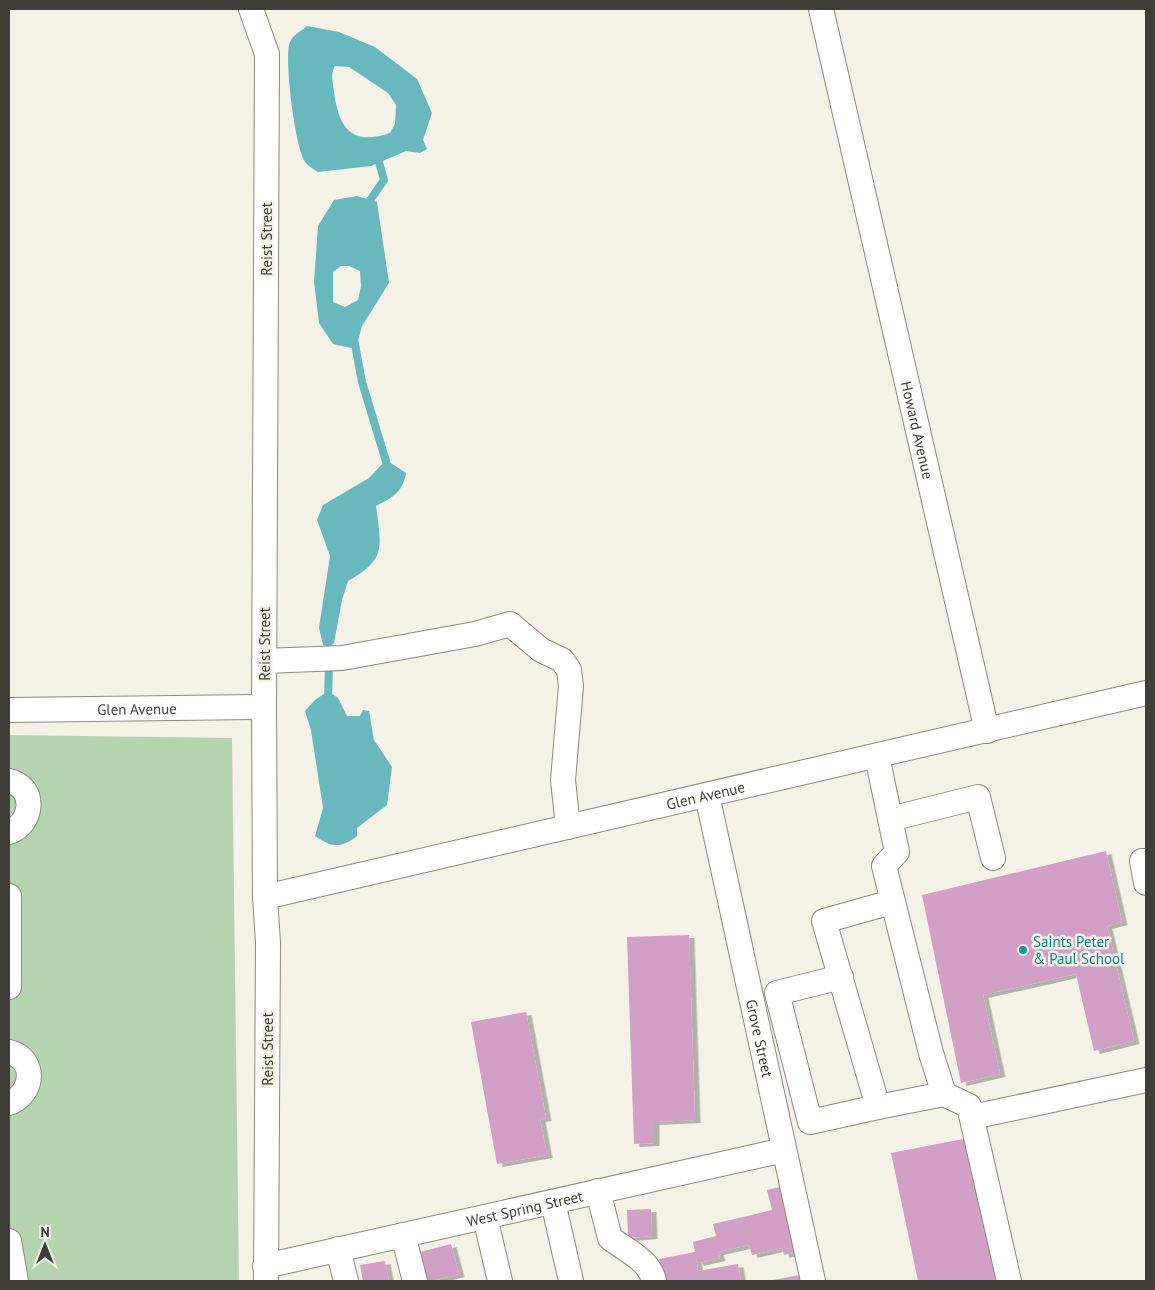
<svg xmlns="http://www.w3.org/2000/svg" width="1155" height="1290" font-family="'PT Sans',sans-serif">
	<style>
		.green { fill: #b4d4b0 }
		.water { fill: #68b8be; fill-rule: evenodd }
		.lines { fill: none; stroke-linecap: round; stroke-linejoin: round }
		.stream { stroke: #68b8be; stroke-width: 8 }
		.building { fill: #d29fc7; filter: url(#shadow) }
		.minor-casing { stroke: #8b887e; stroke-width: 26 }
		.minor { stroke: #fff; stroke-width: 24 }
		.culture-dot { fill: #0f9aa8; stroke: #f4f1e6; stroke-width: 2 }
		.labels { text-anchor: middle; dominant-baseline: central; stroke-width: 5; stroke-linejoin: round; paint-order: stroke }
		.street-label { font-size: 15px; fill: #3e3d38; stroke: #f4f1e6 }
		.culture-label { font-size: 15px; fill: #0d838f; stroke: #f4f1e6; text-anchor: start }
	</style>
	<defs>
		<filter id="shadow"><feDropShadow dx="5.5" dy="3" stdDeviation="0" flood-color="#0004"/></filter>
	</defs>
	<rect width="100%" height="100%" fill="#f4f1e6"/>
	<polygon class="green" points="9,735 232,738 239,1281 9,1281"/>
	<g class="water">
		<path d="M307,26L339,32L375,47L417,79L432,113L423,140L427,149L420,153L406,151L371,166L318,172C315,170 309,167 306,163C295,150 285,63 289,45C291,36 300,32 307,26ZM335,66L349,67L388,93L396,105L395,124L390,133C352,146 339,129 334,92C333,82 330,74 335,66Z"/>
		<path d="M357,196L377,202L389,283L362,326L356,349L333,344L319,323L314,282L318,226L334,200ZM341,266H349L360,271L361,286L358,300L345,307L333,302V272Z"/>
		<path d="M386,460L406,473C403,492 392,498 376,506C381,547 387,559 348,581L342,600L334,643L330,647L323,645L319,628L330,556L317,520L323,505L369,478Z"/>
		<path d="M328,691L338,698L347,716H360L363,710L369,711L374,740L392,767L387,805L357,828V836C341,849 331,847 315,836L323,808L311,730L305,711L315,700Z"/>
	</g>
	<g class="lines">
		<g class="stream">
			<polyline points="364,209 384,180 377,155"/>
			<polyline points="354,339 362,382 388,468"/>
			<polyline points="328,701 329,662"/>
		</g>
	</g>
	<g class="building">
		<polygon points="1106,851 1122,922 1107,926 1134,1041 1094,1051 1076,974 983,995 1000,1074 961,1083 922,895"/>
		<polygon points="689,935 695,1120 654,1122 654,1143 634,1144 627,937"/>
		<polygon points="526,1012 546,1118 540,1119 547,1155 497,1164 471,1022"/>
		<polygon points="968,1138 998,1281 918,1281 891,1153"/>
		<polygon points="780,1187 795,1252 784,1255 782,1248 752,1255 749,1245 718,1252 720,1258 698,1263 696,1258 698,1271 738,1264 741,1281 663,1281 659,1259 695,1252 693,1242 716,1236 713,1224 772,1210 767,1190"/>
		<polygon points="651,1209 652,1236 628,1238 627,1210"/>
		<polygon points="451,1244 459,1274 432,1281 419,1281 412,1254"/>
		<polygon points="385,1261 389,1281 363,1281 360,1265"/>
		<polygon points="800,1275 801,1281 773,1281 773,1280"/>
	</g>
	<g class="lines">
		<g class="minor-casing">
			<g id="minor">
				<polyline points="251,9 267,54 264,707 265,897 268,943 266,1281"/>
				<path id="s1" d="M821,9L987,731"/>
				<polyline points="264,661 342,658 475,634 510,624 541,650 562,660 569,670 571,686 563,780 568,827"/>
				<path id="s2" d="M9,710L264,707"/>
				<polyline points="877,756 897,852 884,866 931,1053 944,1094 969,1106 1009,1281"/>
				<path d="M9,781C37,787 33,824 9,832"/>
				<path id="s3" d="M707,795L813,1281"/>
				<polyline points="890,819 978,797 993,858"/>
				<polyline points="1146,861 1142,861 1146,883"/>
				<polyline points="9,896 9,987"/>
				<path id="s4" d="M265,897L1146,693"/>
				<polyline points="841,977 777,993 810,1122 878,1107 824,921 892,902"/>
				<path d="M9,1052C37,1059 34,1094 9,1103"/>
				<polyline points="878,1107 944,1094"/>
				<polyline points="972,1117 1146,1080"/>
				<path d="M598,1191L610,1238C625,1250 650,1260 654,1281"/>
				<polyline points="553,1202 571,1281"/>
				<polyline points="485,1217 500,1281"/>
				<polyline points="403,1235 415,1281"/>
				<polyline points="9,1241 16,1281"/>
				<polyline points="338,1249 346,1281"/>
				<path id="s5" d="M265,1266L784,1150"/>
			</g>
		</g>
		<use href="#minor" class="minor"/>
	</g>
	<circle class="culture-dot" cx="1023" cy="950" r="5"/>
	<g class="labels">
		<g class="street-label">
			<text transform="translate(266 239) rotate(-90)">Reist Street</text>
			<text stroke="none"><textPath href="#s1" startOffset="432">Howard Avenue</textPath></text>
			<text transform="translate(264 644) rotate(-90)">Reist Street</text>
			<text stroke="none"><textPath href="#s2" startOffset="128">Glen Avenue</textPath></text>
			<text stroke="none"><textPath href="#s4" startOffset="452">Glen Avenue</textPath></text>
			<text stroke="none"><textPath href="#s3" startOffset="249">Grove Street</textPath></text>
			<text transform="translate(267 1049) rotate(-90)">Reist Street</text>
			<text stroke="none"><textPath href="#s5" startOffset="266">West Spring Street</textPath></text>
		</g>
		<g class="culture-label">
			<text x="1033" y="941">Saints Peter<tspan x="1033" dy="17">&amp; Paul School</tspan></text>
		</g>
	</g>
	<rect width="1155" height="1290" fill="none" stroke="#3e3d38" stroke-width="20"/>
	<g transform="translate(45 1245)" stroke="#f4f1e6" stroke-width="4" paint-order="stroke">
	<path d="M0-4L9 19L0 12L-9 19Z" fill="#3e3d38"/>
	<text y="-8" font-size="14" font-weight="bold" text-anchor="middle" fill="#3e3d38">N</text>
	</g>
</svg>
